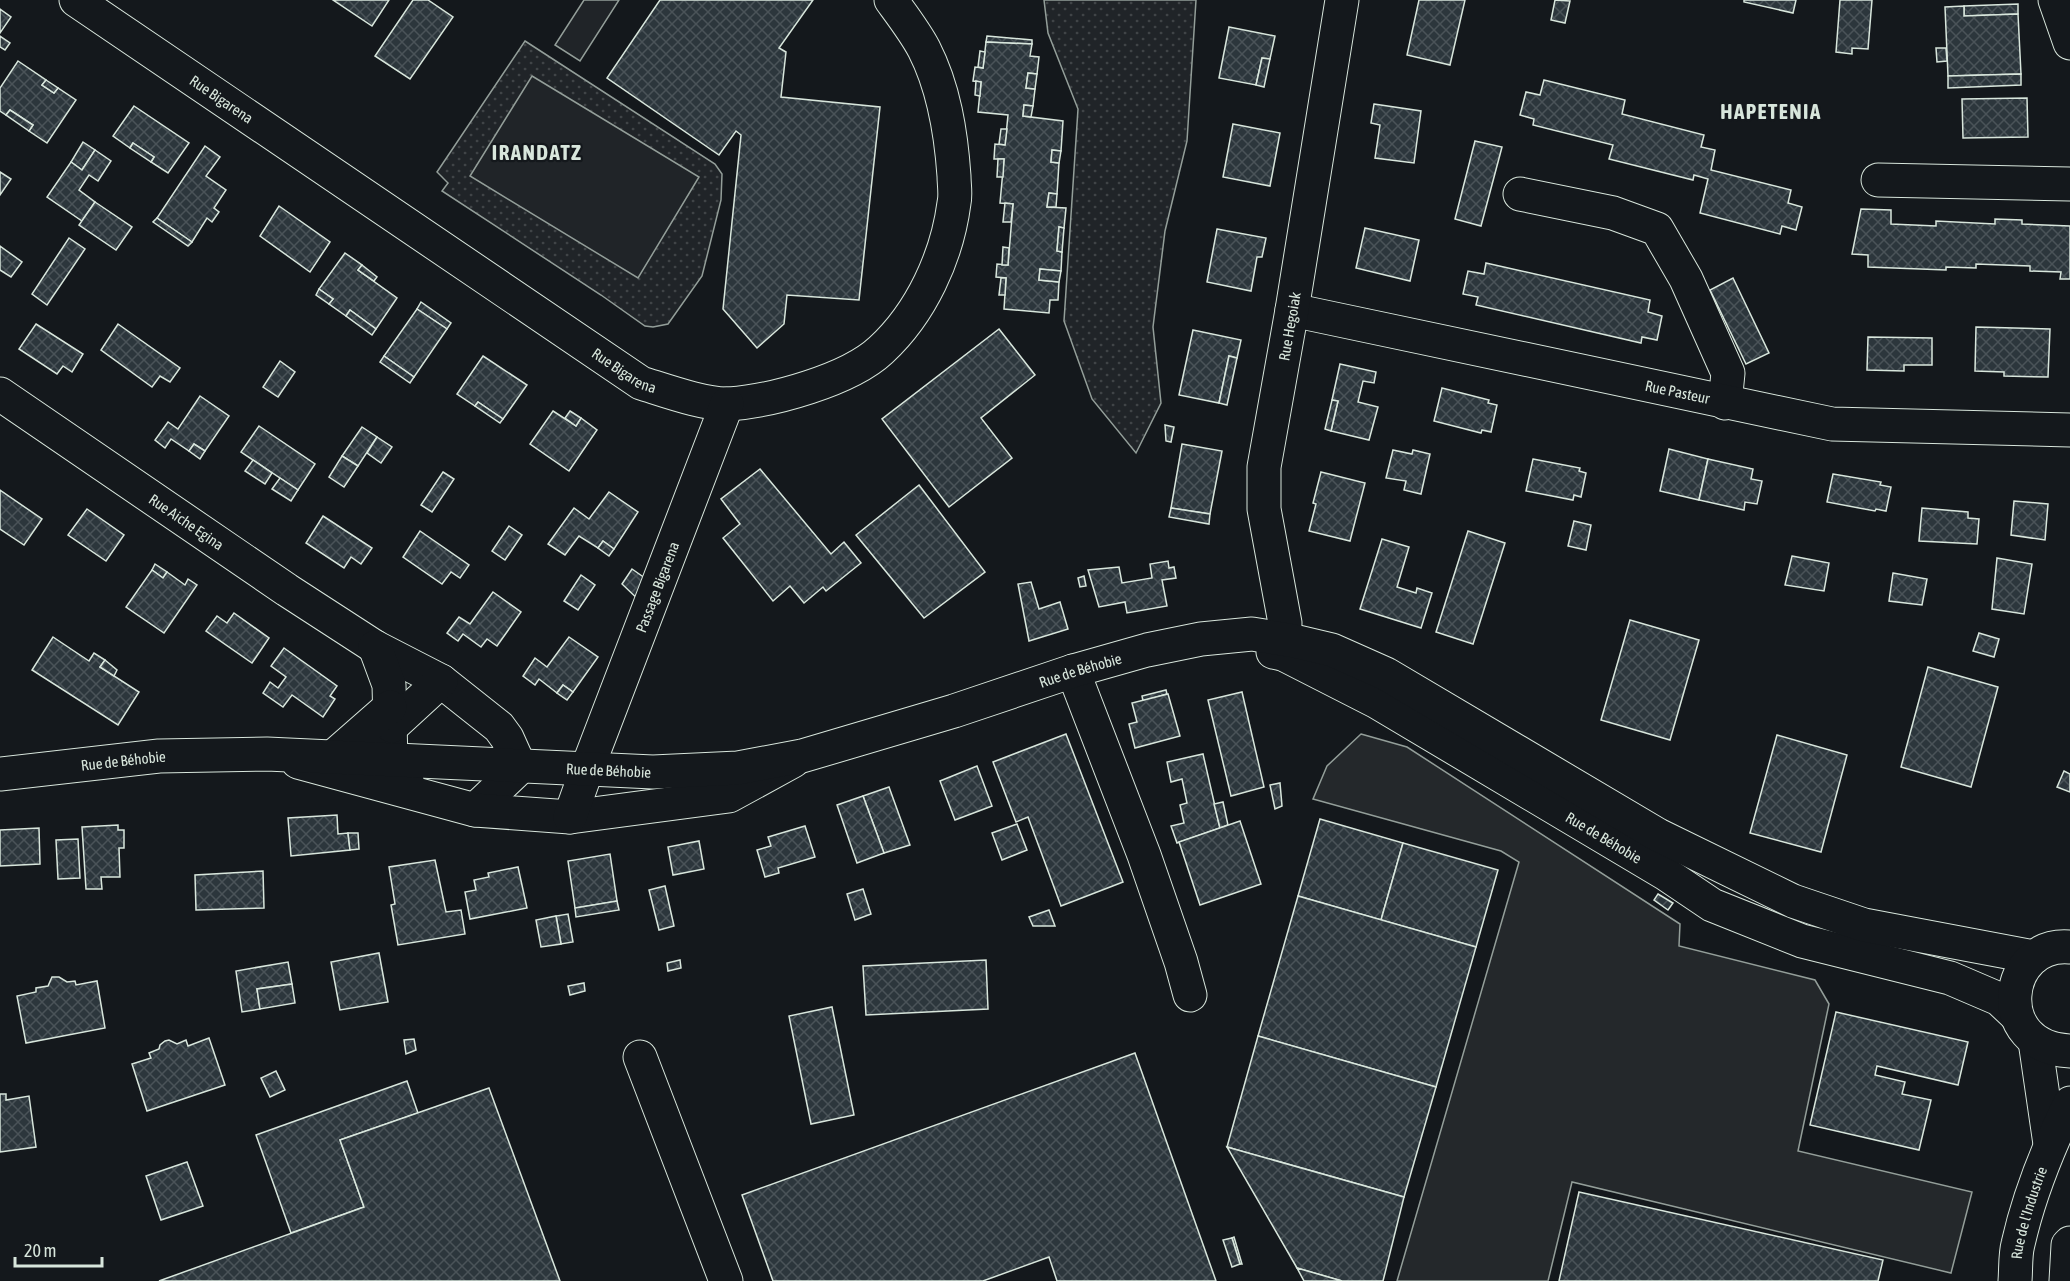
<svg xmlns="http://www.w3.org/2000/svg" width="2070" height="1281" font-family="'Asap Condensed',sans-serif">
	<style>
		.green { fill: url(#green-dots); stroke: #939e99; stroke-width: 1.5 }
		.pitch { fill: #202428; stroke: #939e99; stroke-width: 1.5 }
		.parking { fill: #24282b; stroke: #939e99; stroke-width: 1.5 }
		.building { fill: url(#building-cross-hatch); stroke: #d8e6dc; stroke-width: 1.5 }
		.lines { fill: none; stroke-linecap: round; stroke-linejoin: round }
		.minor-casing { stroke: #d8e6dc; stroke-width: 35 }
		.major-casing { stroke: #d8e6dc; stroke-width: 35 }
		.minor { stroke: #14181c; stroke-width: 33 }
		.major { stroke: #14181c; stroke-width: 33 }
		.labels { text-anchor: middle; dominant-baseline: central; stroke-width: 4.5; stroke-linejoin: round; paint-order: stroke }
		.street-label { font-size: 15px; fill: #d8e6dc; stroke: #14181c }
		.district-label { font-size: 21px; font-weight: bold; letter-spacing: 1.5px; fill: #d8e6dc; stroke: #14181c }
	</style>
	<defs>
		<pattern id="green-dots" width="8" height="8" patternUnits="userSpaceOnUse" patternTransform="scale(1.5)"><rect width="8" height="8" fill="#202428"/><path d="M2 2h.1M6 6h.1" fill="none" stroke="#404447" stroke-width="1.8" stroke-linecap="round"/></pattern>
		<pattern id="building-cross-hatch" width="8" height="8" patternUnits="userSpaceOnUse" patternTransform="scale(1.5)"><rect width="8" height="8" fill="#2c363c"/><path d="M0 0l8 8M0 8l8-8" fill="none" stroke="#4a5358"/></pattern>
	</defs>
	<rect width="100%" height="100%" fill="#14181c"/>
	<g class="green">
		<polygon points="1044,0 1196,0 1187,141 1165,231 1153,327 1161,403 1136,453 1092,399 1064,321 1078,109 1048,33"/>
		<polygon points="525,41 715,164 722,174 721,200 702,276 668,324 653,327 645,326 601,295 442,191 448,183 437,172"/>
	</g>
	<g class="pitch">
		<polygon points="584,0 619,0 580,61 555,45"/>
		<polygon points="532,76 699,177 638,278 470,176"/>
	</g>
	<polygon class="parking" points="1361,734 1407,747 1680,924 1679,946 1815,980 1829,1004 1798,1151 1972,1192 1951,1273 1572,1182 1548,1281 1397,1281 1519,862 1501,851 1313,799 1327,766"/>
	<g class="building">
		<polygon points="333,0 389,0 372,26"/>
		<polygon points="413,0 428,0 453,17 410,79 375,56"/>
		<polygon points="660,0 813,0 779,48 786,52 781,97 880,107 859,300 787,295 784,324 757,348 723,309 741,135 736,131 719,155 607,78"/>
		<polygon points="1419,0 1465,0 1450,65 1407,55"/>
		<polygon points="1555,0 1570,1 1565,23 1551,20"/>
		<polygon points="1744,0 1796,0 1793,13 1744,2"/>
		<polygon points="1840,0 1872,0 1868,49 1852,48 1852,54 1836,52"/>
		<polygon points="2018,4 2018,14 1964,16 1964,6"/>
		<polygon points="1964,6 1964,16 2018,14 2021,74 1948,76 1945,7"/>
		<polygon points="0,9 11,17 0,33"/>
		<polygon points="1229,27 1275,36 1270,59 1262,58 1256,85 1219,78"/>
		<polygon points="0,36 10,43 5,50 0,47"/>
		<polygon points="987,36 1032,40 1032,44 986,42"/>
		<polygon points="986,42 1032,44 1030,56 1039,57 1037,74 1028,73 1026,88 1035,89 1033,106 1024,105 1023,116 1063,121 1061,151 1052,150 1051,162 1059,163 1057,194 1049,193 1047,207 1066,208 1064,228 1059,227 1057,251 1062,252 1061,271 1040,269 1039,280 1059,282 1058,300 1050,300 1049,313 1004,309 1006,278 996,277 997,264 1008,265 1013,204 1000,203 1004,159 994,159 995,144 1005,145 1008,115 978,112 981,82 973,81 975,67 983,68"/>
		<polygon points="1936,48 1946,48 1947,61 1937,62"/>
		<polygon points="980,51 985,52 983,68 978,67"/>
		<polygon points="1262,58 1270,59 1264,87 1256,85"/>
		<polygon points="18,61 46,80 42,85 54,93 58,88 76,100 47,143 29,131 33,125 10,110 6,115 0,111 0,88"/>
		<polygon points="1028,73 1037,74 1035,89 1026,88"/>
		<polygon points="2021,74 2021,85 1948,88 1948,76"/>
		<polygon points="46,80 58,88 54,93 42,85"/>
		<polygon points="1544,80 1625,100 1622,114 1704,135 1701,147 1715,150 1711,170 1791,190 1788,203 1802,207 1796,230 1782,226 1780,234 1700,213 1708,179 1694,175 1693,180 1609,159 1613,145 1533,125 1534,119 1520,115 1526,92 1540,95"/>
		<polygon points="976,81 981,82 980,96 975,95"/>
		<polygon points="2027,98 2028,137 1963,138 1962,99"/>
		<polygon points="1374,104 1421,111 1414,163 1375,158 1380,125 1371,123"/>
		<polygon points="1024,105 1033,106 1031,117 1023,116"/>
		<polygon points="134,106 189,143 168,173 151,162 154,157 133,143 130,148 113,136"/>
		<polygon points="10,110 33,125 29,131 6,115"/>
		<polygon points="1233,124 1280,133 1270,186 1223,177"/>
		<polygon points="1001,129 1007,129 1005,145 999,144"/>
		<polygon points="1475,141 1502,147 1481,226 1455,219"/>
		<polygon points="83,142 95,150 82,170 71,162"/>
		<polygon points="133,143 154,157 151,162 130,148"/>
		<polygon points="205,146 220,157 206,176 226,190 214,208 219,212 212,222 207,218 192,242 157,218"/>
		<polygon points="95,150 111,161 98,181 89,175 79,190 95,202 82,221 47,197 71,162 82,170"/>
		<polygon points="1052,150 1061,151 1059,163 1051,162"/>
		<polygon points="998,159 1004,159 1003,177 997,177"/>
		<polygon points="0,172 11,179 0,195"/>
		<polygon points="1049,193 1057,194 1056,207 1047,207"/>
		<polygon points="95,202 132,227 116,250 79,225"/>
		<polygon points="1005,203 1013,204 1011,222 1003,222"/>
		<polygon points="279,206 330,242 310,272 260,236"/>
		<polygon points="1861,209 1891,210 1891,224 1936,226 1936,221 1995,224 1995,219 2022,220 2022,224 2070,226 2070,279 2060,279 2061,272 2030,271 2030,266 1976,264 1976,268 1946,267 1946,270 1868,267 1868,255 1852,254"/>
		<polygon points="157,218 192,242 188,246 153,222"/>
		<polygon points="1059,227 1064,228 1062,252 1057,251"/>
		<polygon points="1365,228 1419,240 1410,281 1356,268"/>
		<polygon points="1217,229 1266,238 1262,257 1257,257 1251,291 1207,282"/>
		<polygon points="69,238 85,249 47,305 32,294"/>
		<polygon points="0,246 22,262 11,277 0,270"/>
		<polygon points="1003,247 1009,248 1008,265 1002,265"/>
		<polygon points="345,253 362,265 358,270 397,298 376,329 350,310 346,316 329,304 333,299 319,289"/>
		<polygon points="1486,263 1650,300 1648,312 1662,316 1657,340 1642,337 1641,343 1476,305 1478,297 1463,294 1468,271 1484,274"/>
		<polygon points="362,265 377,277 374,281 358,270"/>
		<polygon points="1040,269 1061,271 1059,282 1039,280"/>
		<polygon points="1001,278 1006,278 1005,295 999,295"/>
		<polygon points="1733,278 1769,353 1746,364 1710,290"/>
		<polygon points="319,289 333,299 329,304 316,295"/>
		<polygon points="421,302 451,323 447,329 417,309"/>
		<polygon points="417,309 447,329 414,377 384,356"/>
		<polygon points="350,310 376,329 372,335 346,316"/>
		<polygon points="36,324 83,354 72,372 63,366 57,374 19,349"/>
		<polygon points="118,324 180,368 170,382 160,376 152,387 101,350"/>
		<polygon points="1976,327 2050,329 2048,377 2004,376 2004,372 1975,371"/>
		<polygon points="999,329 1035,375 981,418 1012,458 949,507 882,419"/>
		<polygon points="1193,330 1241,340 1237,358 1229,356 1219,403 1179,395"/>
		<polygon points="1868,337 1932,338 1932,365 1904,365 1904,371 1867,370"/>
		<polygon points="384,356 414,377 410,383 380,362"/>
		<polygon points="483,356 527,385 503,419 478,402 475,406 457,394"/>
		<polygon points="1229,356 1237,358 1227,405 1219,403"/>
		<polygon points="280,361 295,372 278,397 263,387"/>
		<polygon points="1340,364 1376,372 1374,383 1363,381 1358,402 1378,407 1369,440 1331,431 1338,401 1332,400"/>
		<polygon points="1442,388 1489,400 1488,403 1497,405 1491,432 1482,430 1481,433 1434,421"/>
		<polygon points="200,396 229,416 205,451 194,444 189,451 171,439 165,448 155,440 168,422 178,429"/>
		<polygon points="1332,400 1338,401 1331,431 1325,429"/>
		<polygon points="478,402 503,419 500,423 475,406"/>
		<polygon points="553,411 576,426 581,418 597,430 569,471 530,444"/>
		<polygon points="570,411 581,418 576,426 565,418"/>
		<polygon points="1165,425 1174,427 1171,442 1166,441"/>
		<polygon points="259,426 315,464 298,490 241,452"/>
		<polygon points="362,427 377,437 358,466 342,456"/>
		<polygon points="377,437 392,447 381,463 367,453"/>
		<polygon points="194,444 205,451 200,459 189,451"/>
		<polygon points="1182,444 1222,451 1210,514 1171,508"/>
		<polygon points="1669,449 1708,459 1699,500 1660,491"/>
		<polygon points="1393,450 1412,454 1413,450 1430,454 1421,494 1404,490 1406,481 1386,478"/>
		<polygon points="342,456 358,466 344,487 329,477"/>
		<polygon points="1533,459 1580,468 1579,471 1586,473 1581,497 1574,495 1573,500 1526,491"/>
		<polygon points="1708,459 1753,469 1751,479 1762,481 1757,504 1745,502 1744,510 1699,500"/>
		<polygon points="253,460 272,473 265,484 245,471"/>
		<polygon points="760,469 831,554 844,542 861,563 826,591 823,587 804,603 790,586 773,601 723,538 740,524 721,499"/>
		<polygon points="443,472 454,479 432,512 421,505"/>
		<polygon points="1321,472 1365,483 1350,541 1309,531 1316,504 1313,503"/>
		<polygon points="1833,474 1881,482 1880,485 1891,487 1886,511 1876,509 1875,511 1827,502"/>
		<polygon points="280,478 298,490 291,501 272,489"/>
		<polygon points="919,485 985,572 924,618 856,535"/>
		<polygon points="0,490 42,519 24,545 0,529"/>
		<polygon points="609,492 638,512 614,549 603,541 598,548 579,536 565,555 548,544 574,508 589,519"/>
		<polygon points="2014,501 2048,504 2045,540 2011,535"/>
		<polygon points="1171,508 1210,514 1209,524 1169,517"/>
		<polygon points="1922,508 1968,512 1968,518 1979,519 1977,544 1919,541"/>
		<polygon points="87,509 124,535 106,561 68,535"/>
		<polygon points="323,516 372,548 361,564 351,557 344,568 306,543"/>
		<polygon points="1574,521 1591,525 1586,550 1568,546"/>
		<polygon points="509,526 522,535 505,560 492,551"/>
		<polygon points="420,531 469,565 460,578 451,572 442,584 403,557"/>
		<polygon points="1468,531 1505,543 1473,644 1436,632"/>
		<polygon points="1382,539 1409,547 1397,587 1416,593 1417,588 1432,593 1421,628 1360,609"/>
		<polygon points="603,541 614,549 609,556 598,548"/>
		<polygon points="1792,556 1829,563 1824,591 1785,585"/>
		<polygon points="1997,558 2032,564 2024,614 1992,609"/>
		<polygon points="1168,561 1169,568 1174,567 1176,578 1162,580 1167,606 1127,613 1125,602 1099,607 1088,570 1119,567 1122,583 1152,578 1150,564"/>
		<polygon points="155,564 167,572 163,578 152,570"/>
		<polygon points="632,569 652,583 644,605 622,584"/>
		<polygon points="152,570 163,578 167,572 185,585 188,579 197,585 164,633 126,607"/>
		<polygon points="1893,573 1927,579 1922,605 1889,601"/>
		<polygon points="581,575 595,585 578,610 564,601"/>
		<polygon points="1084,576 1086,586 1080,587 1078,578"/>
		<polygon points="1031,582 1039,609 1060,602 1068,629 1029,641 1018,584"/>
		<polygon points="493,592 521,612 497,646 487,639 481,647 463,634 458,641 447,633 459,617 470,624"/>
		<polygon points="234,613 269,638 252,663 206,631 217,616 227,623"/>
		<polygon points="1630,620 1699,640 1670,740 1601,720"/>
		<polygon points="1979,633 1999,639 1994,657 1973,651"/>
		<polygon points="53,637 89,661 94,653 105,660 100,667 139,692 118,725 32,670"/>
		<polygon points="569,637 598,657 573,692 563,685 557,693 539,679 535,685 523,676 535,658 547,667"/>
		<polygon points="284,648 337,686 330,696 335,699 323,717 292,695 283,707 263,693 270,682 278,688 286,677 271,666"/>
		<polygon points="105,660 117,670 114,676 100,667"/>
		<polygon points="1928,667 1998,687 1971,787 1901,767"/>
		<polygon points="563,685 573,692 567,700 557,693"/>
		<polygon points="1166,690 1167,694 1143,701 1142,696"/>
		<polygon points="1242,692 1264,787 1231,796 1208,700"/>
		<polygon points="1168,694 1180,736 1135,748 1129,724 1137,722 1132,703"/>
		<polygon points="1066,734 1123,882 1061,906 1028,817 1016,822 993,762"/>
		<polygon points="1777,735 1847,755 1821,852 1750,833"/>
		<polygon points="1203,754 1220,828 1177,843 1171,826 1184,823 1180,805 1187,803 1182,779 1171,782 1167,762"/>
		<polygon points="977,766 992,806 955,820 940,781"/>
		<polygon points="2064,771 2070,774 2070,792 2057,787"/>
		<polygon points="1280,783 1282,806 1275,809 1270,785"/>
		<polygon points="889,787 910,845 884,853 863,796"/>
		<polygon points="863,796 884,853 857,863 837,805"/>
		<polygon points="1223,802 1228,825 1220,828 1214,804"/>
		<polygon points="337,815 338,834 348,833 350,850 291,856 288,818"/>
		<polygon points="1320,819 1403,843 1381,920 1298,896"/>
		<polygon points="1240,821 1261,884 1200,905 1179,842"/>
		<polygon points="1017,824 1027,850 1002,860 992,833"/>
		<polygon points="118,825 118,830 124,830 124,848 119,848 120,877 101,877 102,889 86,889 82,827"/>
		<polygon points="805,826 815,857 778,868 779,873 765,877 757,850 771,846 768,837"/>
		<polygon points="39,828 40,864 0,866 0,830"/>
		<polygon points="348,833 358,833 359,849 350,850"/>
		<polygon points="78,839 80,878 58,879 56,840"/>
		<polygon points="699,841 704,869 673,875 668,847"/>
		<polygon points="1403,843 1498,870 1476,947 1381,920"/>
		<polygon points="610,854 617,901 575,908 568,861"/>
		<polygon points="435,860 446,912 461,910 465,934 398,945 391,905 395,904 389,867"/>
		<polygon points="518,867 527,908 470,919 465,892 476,890 474,880 489,877 488,873"/>
		<polygon points="263,871 264,908 196,910 195,875"/>
		<polygon points="665,886 674,926 659,930 649,890"/>
		<polygon points="863,889 871,914 855,920 847,894"/>
		<polygon points="1658,894 1673,903 1668,910 1654,900"/>
		<polygon points="1298,896 1476,947 1436,1087 1258,1036"/>
		<polygon points="617,901 619,910 576,917 575,908"/>
		<polygon points="1049,910 1055,926 1033,926 1029,917"/>
		<polygon points="568,914 573,942 561,944 556,916"/>
		<polygon points="556,916 561,944 541,947 536,920"/>
		<polygon points="379,953 388,1002 340,1010 331,962"/>
		<polygon points="680,960 681,968 668,971 667,963"/>
		<polygon points="986,960 988,1009 866,1015 863,966"/>
		<polygon points="288,962 292,984 257,989 260,1009 242,1012 236,971"/>
		<polygon points="52,977 59,977 67,982 75,981 76,985 97,981 105,1028 26,1043 17,996 36,992 36,988 48,986"/>
		<polygon points="584,983 585,991 570,995 568,986"/>
		<polygon points="292,984 295,1003 260,1009 257,989"/>
		<polygon points="832,1007 854,1115 811,1124 789,1016"/>
		<polygon points="1836,1012 1968,1042 1958,1085 1877,1066 1875,1075 1905,1082 1902,1094 1931,1100 1919,1150 1810,1125"/>
		<polygon points="1258,1036 1436,1087 1404,1197 1227,1147"/>
		<polygon points="209,1038 225,1085 147,1111 132,1064 151,1058 149,1053 159,1049 160,1045 165,1041 169,1040 177,1044 186,1040 188,1046"/>
		<polygon points="414,1039 416,1050 406,1054 404,1040"/>
		<polygon points="1135,1053 1216,1281 1057,1281 1049,1257 983,1281 773,1281 742,1195"/>
		<polygon points="276,1071 285,1090 270,1097 261,1078"/>
		<polygon points="407,1081 418,1113 340,1140 364,1207 291,1233 256,1135"/>
		<polygon points="489,1088 560,1281 159,1281 364,1207 340,1140"/>
		<polygon points="0,1094 6,1094 6,1100 29,1096 36,1147 0,1152"/>
		<polygon points="1227,1147 1404,1197 1383,1281 1342,1281 1297,1268"/>
		<polygon points="187,1162 203,1206 161,1220 146,1176"/>
		<polygon points="1579,1192 1883,1260 1878,1281 1559,1281"/>
		<polygon points="1234,1237 1242,1264 1240,1264 1232,1238"/>
		<polygon points="1232,1238 1240,1264 1232,1267 1223,1240"/>
		<polygon points="1297,1268 1342,1281 1304,1281"/>
	</g>
	<g class="lines">
		<g class="minor-casing">
			<g id="minor">
				<path id="s1" d="M76,0L641,383C664,390 705,405 729,404C772,401 849,380 881,350C921,313 947,257 954,203C956,194 954,185 954,176C951,132 944,88 924,49C915,32 902,15 891,0"/>
				<polyline points="1878,180 2070,184"/>
				<polyline points="1520,194 1613,213 1657,229 1686,279 1728,373 1725,403"/>
				<path id="s2" d="M1292,310L1832,424L2070,430"/>
				<path id="s3" d="M0,394L287,590L375,647L441,681L499,727L507,738L520,767L475,810"/>
				<polyline points="375,647 389,685 391,761 407,781"/>
				<path id="s4" d="M1283,654L1285,623L1264,509V467L1292,310L1342,0"/>
				<polyline points="1073,671 1144,855 1181,962 1190,995"/>
				<polyline points="392,726 441,681"/>
				<polyline points="333,757 390,707"/>
				<polyline points="298,762 475,810 570,817 729,796 793,761"/>
				<path id="s5" d="M570,817L587,769L727,404"/>
				<polyline points="2035,1041 2050,1144"/>
				<polyline points="640,1057 726,1281"/>
				<path id="s6" d="M2015,1281C2016,1269 2015,1255 2018,1244C2029,1195 2048,1148 2070,1103"/>
				<polyline points="2066,1281 2068,1245 2070,1243"/>
			</g>
		</g>
		<g class="major-casing">
			<g id="major">
				<polyline points="2055,0 2070,43"/>
				<path id="s7" d="M1273,652L1283,654L1377,702L1666,874L1712,905L1802,941L1950,978L1999,999L2016,1015"/>
				<path id="s8" d="M0,774L159,756L267,754L653,772L738,768L802,756L954,711L1073,671L1147,650L1201,639L1252,634L1294,641L1332,650L1386,674L1658,835L1793,901L1864,925L2034,957"/>
				<path d="M2070,947C2003,941 1990,1048 2070,1051"/>
			</g>
		</g>
		<use href="#minor" class="minor"/>
		<use href="#major" class="major"/>
	</g>
	<g class="labels">
		<g class="street-label">
			<text stroke="none"><textPath href="#s1" startOffset="176">Rue Bigarena</textPath></text>
			<text stroke="none"><textPath href="#s4" startOffset="332">Rue Hegoiak</textPath></text>
			<text stroke="none"><textPath href="#s1" startOffset="662">Rue Bigarena</textPath></text>
			<text stroke="none"><textPath href="#s2" startOffset="394">Rue Pasteur</textPath></text>
			<text stroke="none"><textPath href="#s3" startOffset="226">Rue Aiche Egina</textPath></text>
			<text stroke="none"><textPath href="#s5" startOffset="246">Passage Bigarena</textPath></text>
			<text stroke="none"><textPath href="#s8" startOffset="1096">Rue de Béhobie</textPath></text>
			<text stroke="none"><textPath href="#s8" startOffset="124">Rue de Béhobie</textPath></text>
			<text stroke="none"><textPath href="#s8" startOffset="610">Rue de Béhobie</textPath></text>
			<text stroke="none"><textPath href="#s7" startOffset="380">Rue de Béhobie</textPath></text>
			<text stroke="none"><textPath href="#s6" startOffset="70">Rue de l'Industrie</textPath></text>
		</g>
		<g class="district-label">
			<text x="1771" y="111">HAPETENIA</text>
			<text x="537" y="152">IRANDATZ</text>
		</g>
	</g>
	<path d="M15 1257v9h87v-9" fill="none" stroke="#d8e6dc" stroke-width="3"/>
	<text x="24" y="1257" font-size="18" fill="#d8e6dc" stroke="#14181c" stroke-width="4.5" paint-order="stroke">20 m</text>
</svg>
